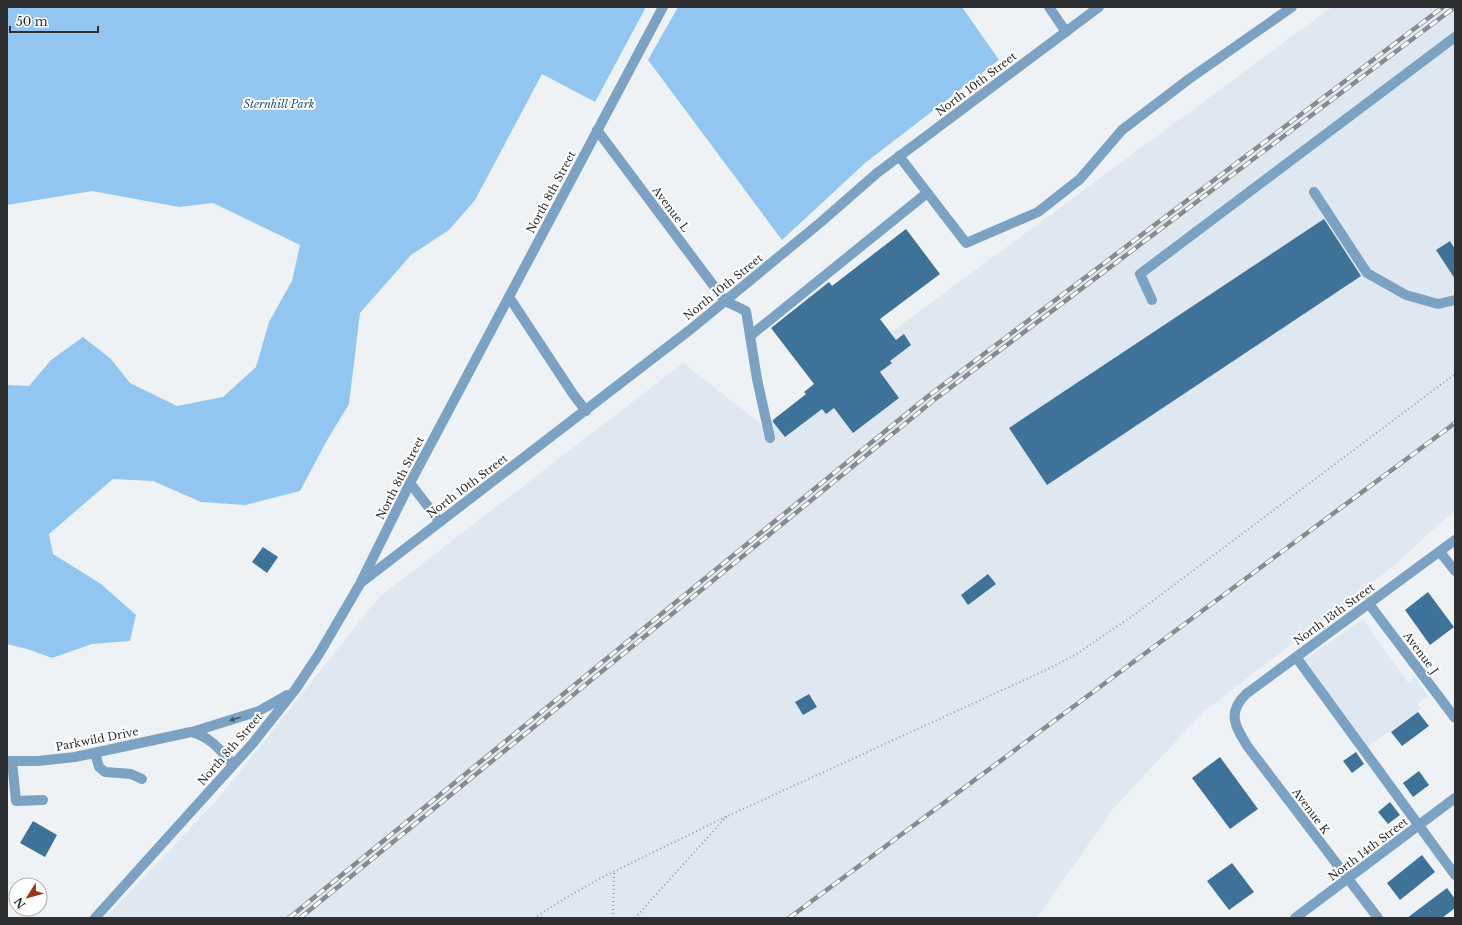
<svg xmlns="http://www.w3.org/2000/svg" width="1462" height="925" font-family="'Libre Baskerville',serif">
	<style>
		.built { fill: #dfe8f0 }
		.green { fill: #92c6f0 }
		.building { fill: #3f7299 }
		.lines { fill: none; stroke-linecap: round; stroke-linejoin: round }
		.path { stroke: #999b9d; stroke-width: 2; stroke-dasharray: 1 3; stroke-linecap: butt }
		.minor { stroke: #7ba2c3; stroke-width: 10 }
		.rail-casing { stroke: #888a8b; stroke-width: 4.5 }
		.rail { stroke: #fff; stroke-width: 3; stroke-dasharray: 9; stroke-linecap: butt }
		.oneway { fill: #495763 }
		.labels { text-anchor: middle; dominant-baseline: central; stroke-width: 4; stroke-linejoin: round; paint-order: stroke }
		.street-label { font-size: 11px; fill: #2e2f30; stroke: #fff }
		.park-label { font-size: 11px; font-style: italic; fill: #1f5882; stroke: #fff }
	</style>
	<rect width="100%" height="100%" fill="#eff2f4"/>
	<g class="built">
		<polygon points="1332,7 1455,7 1455,510 1390,569 1203,712 1113,809 1037,918 105,918 217,800 379,597 683,363 764,426"/>
		<polygon points="1363,619 1408,683 1415,678 1428,696 1417,704 1421,709 1366,748 1304,660"/>
	</g>
	<g class="green">
		<polygon points="7,7 646,7 595,102 542,74 475,200 449,230 411,255 360,313 349,404 326,442 300,491 245,505 201,502 153,481 113,479 49,534 53,554 101,584 136,615 130,641 92,644 52,658 27,649 7,644 7,385 29,386 51,360 83,337 111,359 130,383 177,406 223,397 256,367 269,322 292,281 300,245 213,203 179,207 92,191 7,205"/>
		<polygon points="678,7 962,7 999,60 865,163 782,240 648,60"/>
	</g>
	<g class="building">
		<polygon points="1324,219 1361,276 1047,485 1009,428"/>
		<polygon points="906,229 940,274 880,319 896,340 904,334 911,345 890,361 892,363 880,372 899,398 853,433 834,408 826,414 822,409 785,437 773,422 773,420 806,394 804,392 814,384 771,328 829,282 832,286"/>
		<polygon points="1450,241 1455,249 1455,279 1436,250"/>
		<polygon points="263,547 278,557 267,573 252,562"/>
		<polygon points="988,574 996,584 968,605 961,595"/>
		<polygon points="1428,592 1454,627 1430,645 1405,610"/>
		<polygon points="809,694 817,707 803,715 795,702"/>
		<polygon points="1418,712 1429,726 1402,746 1391,732"/>
		<polygon points="1356,752 1364,764 1352,773 1343,761"/>
		<polygon points="1220,757 1258,809 1230,829 1192,778"/>
		<polygon points="1419,771 1429,785 1413,797 1403,783"/>
		<polygon points="1390,802 1400,815 1388,824 1378,812"/>
		<polygon points="33,821 57,835 45,857 20,843"/>
		<polygon points="1422,855 1435,872 1400,900 1387,883"/>
		<polygon points="1232,863 1254,892 1229,910 1207,881"/>
		<polygon points="1447,888 1455,899 1455,908 1442,918 1407,918"/>
	</g>
	<g class="lines">
		<g class="path">
			<polyline points="534,918 567,897 599,879 719,820 1044,671 1075,655 1134,615 1455,374"/>
			<polyline points="613,918 614,872"/>
			<polyline points="635,918 727,816"/>
		</g>
		<g class="minor">
			<polyline points="1049,7 1066,32"/>
			<polyline points="597,130 725,301 746,311 757,379 770,438"/>
			<polyline points="899,156 966,243 1038,212 1080,179 1122,130 1189,79 1292,7"/>
			<polyline points="1314,192 1367,273 1406,295 1438,304 1455,300"/>
			<polyline points="509,297 573,394 586,411"/>
			<polyline points="1152,300 1140,274 1455,37"/>
			<polyline points="750,336 927,193"/>
			<polyline points="410,483 440,522"/>
			<polyline points="1440,552 1455,571"/>
			<polyline points="363,581 691,329 821,222 877,173 1099,7"/>
			<polyline points="1369,604 1455,718"/>
			<polyline points="1296,657 1455,875"/>
			<polyline points="192,732 259,711 287,695"/>
			<polyline points="95,753 99,767 105,772 131,774 142,779"/>
			<path d="M7,761H38L75,757L191,732C210,736 221,751 233,764"/>
			<polyline points="12,761 16,801 43,800"/>
			<polyline points="95,918 253,743 295,690 319,654 360,584 410,483 663,7"/>
			<polyline points="1295,918 1455,798"/>
			<path d="M1378,918L1248,747C1236,728 1226,713 1246,694L1455,540"/>
		</g>
		<g class="rail-casing">
			<g id="rail">
				<polyline points="289,918 927,397 1443,7"/>
				<polyline points="300,918 934,400 1455,7"/>
				<polyline points="789,918 1455,423"/>
			</g>
		</g>
		<use href="#rail" class="rail"/>
	</g>
	<defs><path id="oneway-solid" d="M-6-.8H1V-3.2L6.5 0L1 3.2V.8H-6Z"/></defs>
	<use class="oneway" href="#oneway-solid" transform="translate(235 719) rotate(163)"/>
	<g class="labels">
		<g class="street-label">
			<text transform="translate(976 84) rotate(-37)">North 10th Street</text>
			<text transform="translate(551 192) rotate(-62)">North 8th Street</text>
			<text transform="translate(671 209) rotate(53)">Avenue L</text>
			<text transform="translate(723 287) rotate(-39)">North 10th Street</text>
			<text transform="translate(400 478) rotate(-63)">North 8th Street</text>
			<text transform="translate(467 486) rotate(-37)">North 10th Street</text>
			<text transform="translate(1334 614) rotate(-36)">North 13th Street</text>
			<text transform="translate(1421 653) rotate(53)">Avenue J</text>
			<text transform="translate(97 739) rotate(-11)">Parkwild Drive</text>
			<text transform="translate(230 749) rotate(-49)">North 8th Street</text>
			<text transform="translate(1311 811) rotate(53)">Avenue K</text>
			<text transform="translate(1368 849) rotate(-37)">North 14th Street</text>
		</g>
		<g class="park-label">
			<text x="279" y="104">Sternhill Park</text>
		</g>
	</g>
	<rect width="1462" height="925" fill="none" stroke="#2e2f30" stroke-width="16"/>
	<g transform="translate(28 897) rotate(233)"><circle r="19" fill="#ffffff" stroke="#abacac"/>
	<path d="M0-3L7 15L0 10L-7 15Z" fill="#9c331c"/>
	<text y="-6" font-size="11" font-weight="bold" text-anchor="middle" fill="#2e2f30">N</text>
	</g>
	<path d="M10 26v6h88v-6" fill="none" stroke="#2e2f30" stroke-width="2"/>
	<text x="16" y="26" font-size="12" fill="#2e2f30" stroke="#ffffff" stroke-width="3" paint-order="stroke">50 m</text>
</svg>
